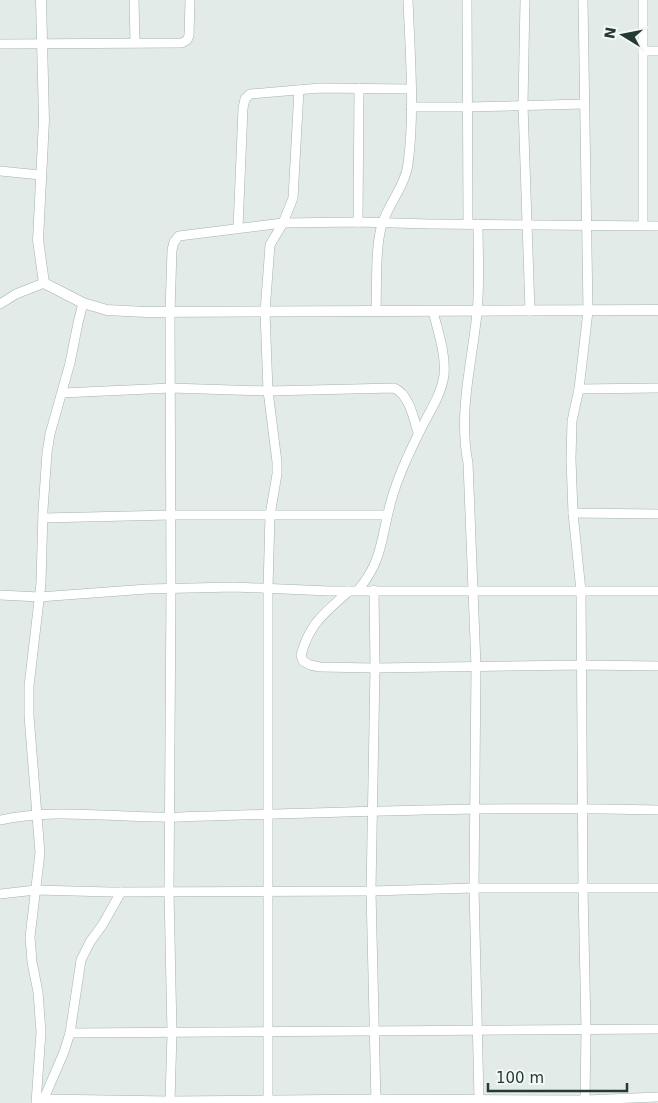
<svg xmlns="http://www.w3.org/2000/svg" width="658" height="1103" font-family="'DejaVu Sans',sans-serif">
	<style>
		.lines { fill: none; stroke-linecap: round; stroke-linejoin: round }
		.minor-casing { stroke: #a5b2ae; stroke-width: 10 }
		.tertiary-casing { stroke: #a5b2ae; stroke-width: 11 }
		.minor { stroke: #fff; stroke-width: 9 }
		.tertiary { stroke: #fff; stroke-width: 10 }
	</style>
	<rect width="100%" height="100%" fill="#e2ebe7"/>
	<g class="lines">
		<g class="minor-casing">
			<g id="minor">
				<polyline points="134,0 135,43"/>
				<polyline points="467,0 468,224"/>
				<polyline points="525,0 523,105 530,311"/>
				<polyline points="583,0 588,311 579,389 572,421 571,459 573,513 581,591 583,888 586,1029 585,1103"/>
				<polyline points="0,44 182,43 187,40 189,36 190,0"/>
				<polyline points="643,51 658,51"/>
				<polyline points="411,107 468,107 584,104"/>
				<polyline points="0,171 40,175"/>
				<polyline points="358,222 359,88"/>
				<path d="M478,224C478,254 480,284 477,313C472,363 458,412 468,463L476,666L474,888L479,1099"/>
				<polyline points="643,225 643,0"/>
				<polyline points="238,228 243,108 245,99 250,94 320,88 410,89"/>
				<polyline points="0,304 16,294 44,283"/>
				<path d="M376,311C377,285 375,248 382,224C389,203 405,186 408,164C415,113 410,52 408,0"/>
				<polyline points="579,389 658,388"/>
				<path d="M62,393L171,388L268,391L394,388C409,394 414,419 418,433"/>
				<polyline points="573,513 658,514"/>
				<polyline points="43,518 171,515 387,515"/>
				<path d="M358,590C384,560 381,534 392,498C398,477 408,455 418,435C427,415 441,397 444,375C446,354 438,332 433,311"/>
				<polyline points="374,590 375,668 371,891 376,1103"/>
				<path d="M349,591C325,613 310,622 301,655L303,661L310,665L320,667L375,668L582,665L658,666"/>
				<polyline points="0,595 39,597 147,589 234,587 329,591 658,591"/>
				<path d="M0,820C60,807 121,819 181,817C340,812 499,806 658,810"/>
				<polyline points="0,894 36,890 111,892 371,891 474,888 658,888"/>
				<polyline points="70,1033 658,1029"/>
				<polyline points="44,1099 170,1101 376,1099 585,1100 658,1097"/>
				<polyline points="170,1101 172,1033 169,891 171,589 170,312 172,250 174,242 179,236 283,223 358,222 430,224 658,226"/>
				<polyline points="36,1103 41,1032 38,992 32,962 30,937 40,853 29,716 29,686 41,583 43,510 47,453 50,434 70,363 78,323 83,303"/>
				<polyline points="42,1103 64,1052 70,1033 81,960 90,942 103,924 121,892"/>
				<polyline points="268,1103 268,589 270,515 277,474 277,462 268,391 265,312 270,245 283,223 293,198 299,90"/>
			</g>
		</g>
		<g class="tertiary-casing">
			<polyline id="tertiary" points="41,0 44,120 38,240 44,283 83,303 107,310 146,312 658,310"/>
		</g>
		<use href="#minor" class="minor"/>
		<use href="#tertiary" class="tertiary"/>
	</g>
	<g transform="translate(623 35) rotate(280)" stroke="#f2f8f5" stroke-width="4" paint-order="stroke">
	<path d="M0-4L9 19L0 12L-9 19Z" fill="#243a35"/>
	<text y="-8" font-size="14" font-weight="bold" text-anchor="middle" fill="#243a35">N</text>
	</g>
	<path d="M488 1083v8h139v-8" fill="none" stroke="#243a35" stroke-width="2.5"/>
	<text x="496" y="1083" font-size="15" fill="#243a35" stroke="#f2f8f5" stroke-width="4" paint-order="stroke">100 m</text>
</svg>
